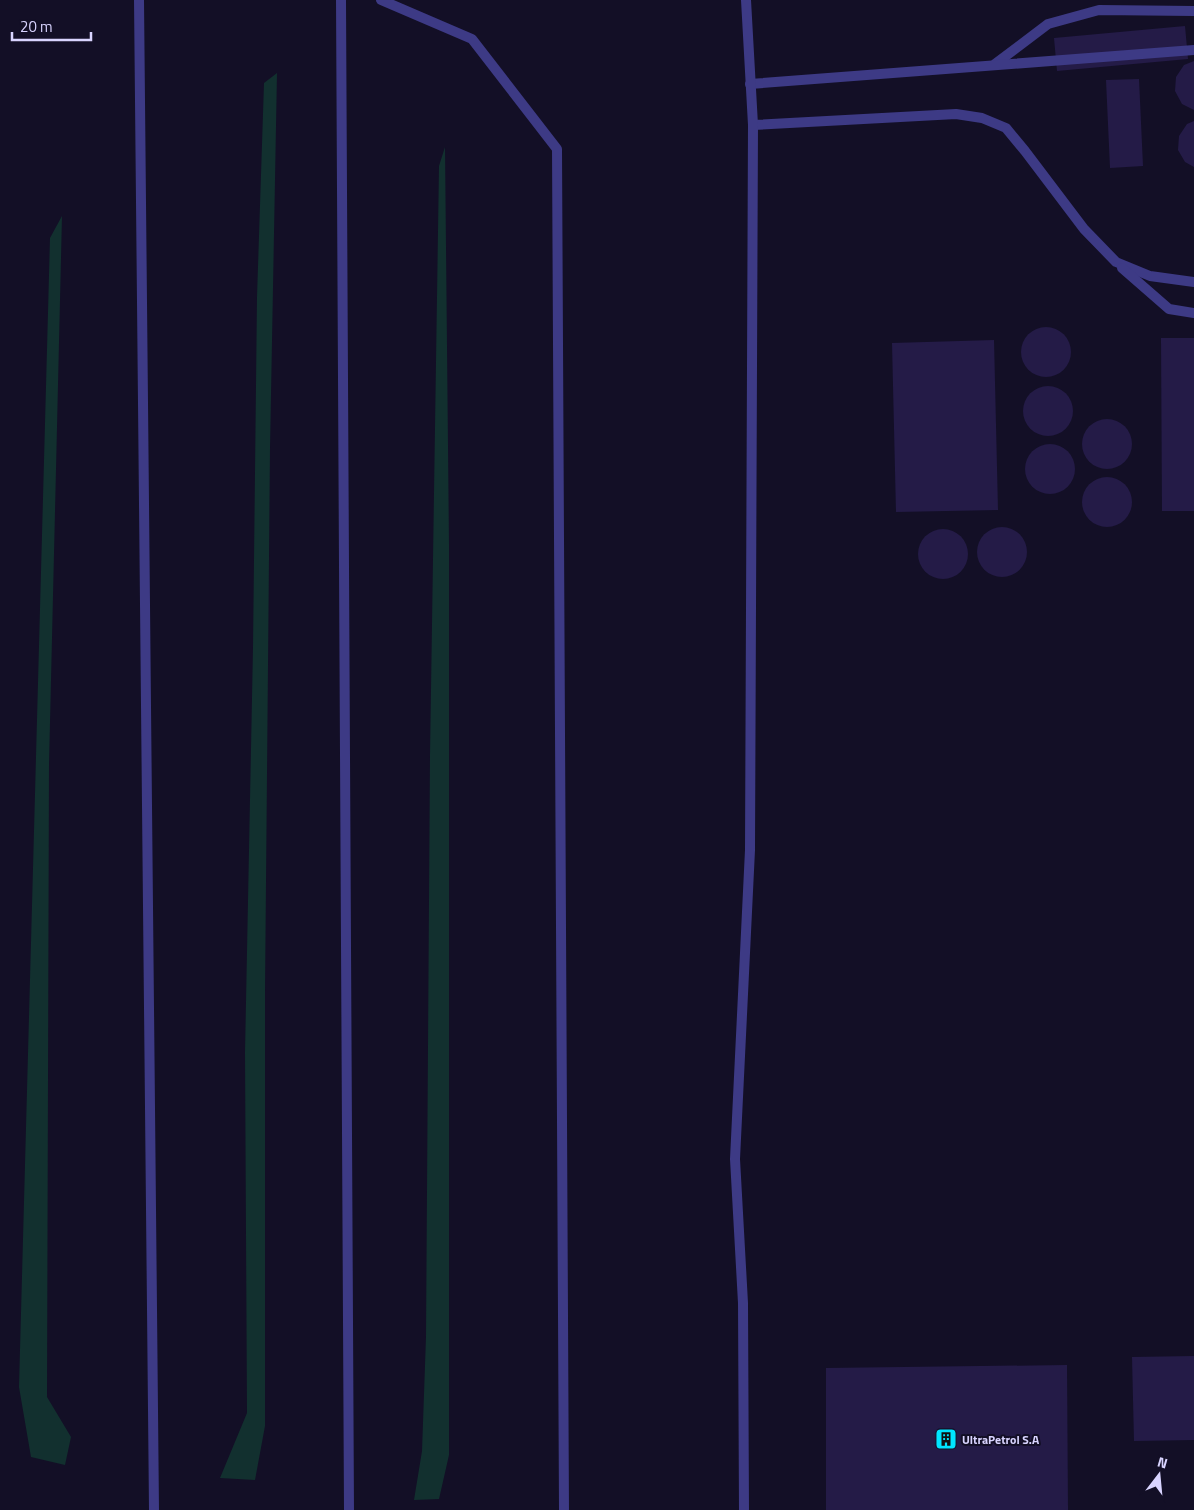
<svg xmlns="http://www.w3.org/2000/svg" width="1194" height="1510" font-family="'Titillium Web',sans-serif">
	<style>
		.green { fill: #12302f }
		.building { fill: #241b47 }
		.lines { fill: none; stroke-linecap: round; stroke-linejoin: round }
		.service { stroke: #3d3a85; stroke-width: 10 }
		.labels { text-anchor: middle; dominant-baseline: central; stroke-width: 4; stroke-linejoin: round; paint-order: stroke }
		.poi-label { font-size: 12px; font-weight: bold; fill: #d9d4ff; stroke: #130f26; text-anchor: start }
	</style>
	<rect width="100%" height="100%" fill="#130f26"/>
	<g class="green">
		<polygon points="277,73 270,449 265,991 265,1426 255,1480 220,1478 247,1413 245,1053 253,647 257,297 264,83"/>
		<polygon points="445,147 449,544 449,1455 439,1499 414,1500 422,1451 426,1337 430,755 439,166"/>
		<polygon points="62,216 49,765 47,1397 71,1437 65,1465 31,1457 19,1387 50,238"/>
	</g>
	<g class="building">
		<polygon points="1185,26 1188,59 1057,71 1054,38"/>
		<polygon points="1194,61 1194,110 1182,104 1175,91 1176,77 1184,65"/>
		<polygon points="1139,79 1143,166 1110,168 1106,80"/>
		<polygon points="1194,121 1194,167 1185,162 1178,150 1179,136 1187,124"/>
		<circle cx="1046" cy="352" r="25"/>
		<polygon points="1161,338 1194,338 1194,511 1162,511"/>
		<polygon points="994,340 998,510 896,512 892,343"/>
		<circle cx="1048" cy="411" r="25"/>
		<circle cx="1107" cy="444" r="25"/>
		<circle cx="1050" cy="469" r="25"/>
		<circle cx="1107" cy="502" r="25"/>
		<circle cx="1002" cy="552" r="25"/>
		<circle cx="943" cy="554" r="25"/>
		<polygon points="1194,1356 1194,1440 1134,1441 1132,1357"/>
		<polygon points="1067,1365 1068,1510 826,1510 826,1368"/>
	</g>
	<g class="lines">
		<g class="service">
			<polyline points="139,0 154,1510"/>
			<polyline points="341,0 349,1510"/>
			<polyline points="381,0 472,39 557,149 564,1510"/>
			<polyline points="995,64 1048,24 1099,10 1194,11"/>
			<polyline points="750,84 1194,50"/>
			<polyline points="753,125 956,114 982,118 1006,128 1025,151 1084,229 1116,262 1150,276 1194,282"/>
			<polyline points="1122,268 1169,309 1194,313"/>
			<polyline points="744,1510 743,1303 735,1159 750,850 753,125 746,0"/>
		</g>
	</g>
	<defs>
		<g id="building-square" transform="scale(1.125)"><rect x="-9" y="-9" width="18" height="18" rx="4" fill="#00e5ff" stroke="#130f26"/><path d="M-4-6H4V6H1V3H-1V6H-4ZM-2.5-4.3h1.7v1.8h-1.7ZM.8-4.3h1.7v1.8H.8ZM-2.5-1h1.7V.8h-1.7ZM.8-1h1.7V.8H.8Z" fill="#111"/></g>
	</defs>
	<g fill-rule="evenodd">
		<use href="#building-square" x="946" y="1439"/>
	</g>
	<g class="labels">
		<g class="poi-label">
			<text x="962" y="1439">UltraPetrol S.A</text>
		</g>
	</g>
	<g transform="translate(1159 1475) rotate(16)" stroke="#130f26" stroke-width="4" paint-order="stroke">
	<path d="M0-4L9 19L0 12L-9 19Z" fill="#d9d4ff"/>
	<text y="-8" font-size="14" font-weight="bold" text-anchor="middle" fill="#d9d4ff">N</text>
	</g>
	<path d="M12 32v8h79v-8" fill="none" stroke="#d9d4ff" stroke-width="2.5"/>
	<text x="20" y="32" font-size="15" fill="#d9d4ff" stroke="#130f26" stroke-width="4" paint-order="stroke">20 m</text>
</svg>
